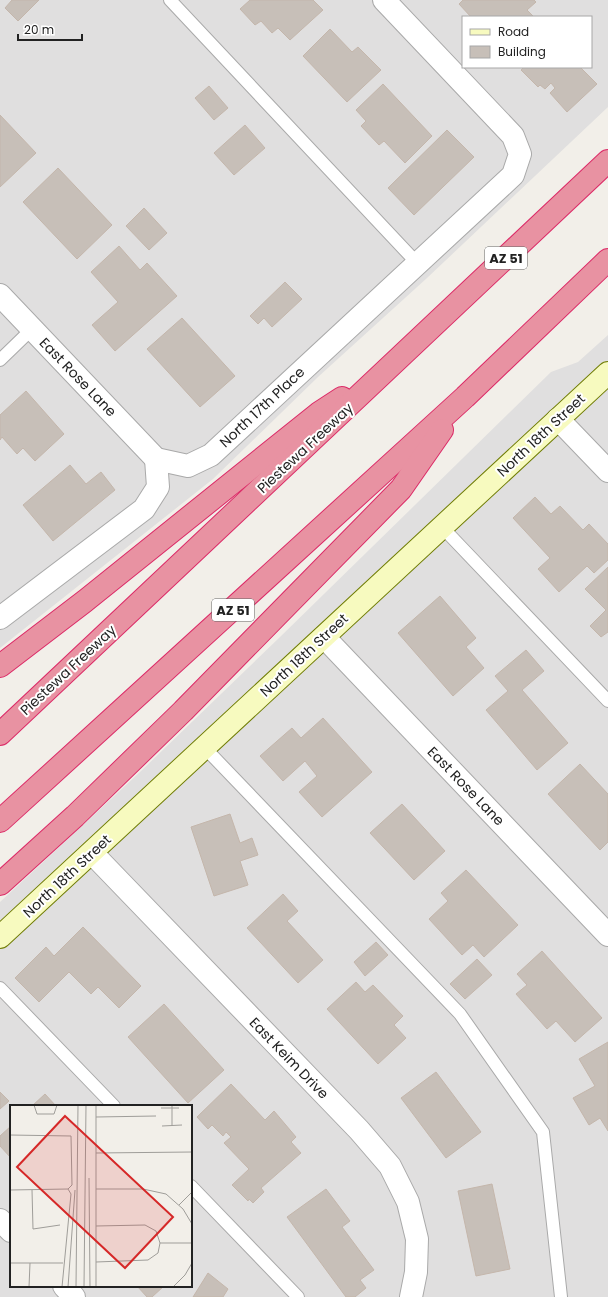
<svg xmlns="http://www.w3.org/2000/svg" width="608" height="1297" font-family="Poppins,sans-serif">
	<style>
		.residential { fill: #e0dfdf; fill-rule: evenodd }
		.building { fill: #c7bfb8; stroke: #c4b6ab }
		.lines { fill: none; stroke-linecap: round; stroke-linejoin: round }
		.lane-casing { stroke: #a9a9a9; stroke-width: 14 }
		.street-casing { stroke: #a9a9a9; stroke-width: 24 }
		.secondary-casing { stroke: #707d05; stroke-width: 24 }
		.highway-casing { stroke: #dc2a67; stroke-width: 24 }
		.lane { stroke: #fff; stroke-width: 12 }
		.street { stroke: #fff; stroke-width: 22 }
		.secondary { stroke: #f7fabf; stroke-width: 22 }
		.highway { stroke: #e892a2; stroke-width: 22 }
		.labels { text-anchor: middle; dominant-baseline: central; stroke-width: 4; stroke-linejoin: round; paint-order: stroke }
		.shield { fill: #fff; stroke: #646464; stroke-width: 1 }
		.shield-label { font-size: 13px; font-weight: bold; fill: #222 }
		.street-label { font-size: 14px; fill: #222; stroke: #fff }
		.inset-road { fill: none; stroke: #9f9d99; stroke-width: 1 }
		.view { fill: #d62828; fill-opacity: 0.15; stroke: #d62828; stroke-width: 2 }
		.inset-edge { fill: none; stroke: #222; stroke-width: 2 }
	</style>
	<rect width="100%" height="100%" fill="#f2efe9"/>
	<g class="residential">
		<path d="M0,0H608V107L427,278L318,377L213,479L0,648ZM463,17H591V67H463Z"/>
		<path d="M608,335V1297H0V902L140,772L279,638L551,372L578,362ZM11,1106H191V1286H11Z"/>
	</g>
	<g class="building">
		<polygon points="12,0 39,0 18,21 5,8"/>
		<polygon points="250,0 313,0 323,10 290,40 278,28 272,33 261,21 255,25 240,9"/>
		<polygon points="463,0 534,0 536,2 527,10 534,17 471,17 459,4"/>
		<polygon points="330,29 352,52 358,47 381,70 347,102 303,56"/>
		<polygon points="524,67 580,67 597,84 567,112 550,93 555,88 551,83 545,89 540,85 538,87 521,70"/>
		<polygon points="383,84 432,136 405,163 384,141 379,145 361,126 366,121 356,110"/>
		<polygon points="209,86 228,108 214,120 195,98"/>
		<polygon points="0,115 36,153 0,187"/>
		<polygon points="245,125 265,148 234,175 214,153"/>
		<polygon points="447,130 474,157 414,215 388,188"/>
		<polygon points="58,168 112,225 77,259 23,202"/>
		<polygon points="144,208 167,233 149,250 126,226"/>
		<polygon points="119,246 140,270 147,263 177,296 115,351 92,325 118,302 91,272"/>
		<polygon points="285,282 302,299 272,327 264,318 258,324 250,316"/>
		<polygon points="182,318 235,376 200,407 147,349"/>
		<polygon points="26,391 64,434 35,461 23,448 17,454 2,437 0,440 0,415"/>
		<polygon points="70,465 86,484 101,472 115,490 53,541 23,505"/>
		<polygon points="535,497 551,514 560,506 583,530 589,524 608,544 608,560 594,573 587,566 559,592 538,569 550,558 513,518"/>
		<polygon points="608,567 608,632 601,637 590,626 606,610 585,589"/>
		<polygon points="440,596 476,638 466,647 484,668 453,696 398,633"/>
		<polygon points="526,650 544,671 522,690 568,743 537,770 486,710 508,691 495,676"/>
		<polygon points="323,718 372,772 322,817 299,792 317,776 305,761 283,781 260,756 292,728 301,738"/>
		<polygon points="580,764 608,794 608,842 600,850 548,794"/>
		<polygon points="402,804 445,851 414,880 370,833"/>
		<polygon points="230,814 240,843 252,838 258,855 240,861 248,885 214,896 191,827"/>
		<polygon points="466,870 518,925 484,957 473,945 462,955 429,919 448,901 441,893"/>
		<polygon points="283,894 298,911 287,921 323,960 298,983 247,928"/>
		<polygon points="83,927 141,986 119,1008 98,987 91,994 69,972 39,1002 15,978 46,947 54,956"/>
		<polygon points="376,942 388,955 365,976 354,962"/>
		<polygon points="542,951 602,1018 575,1042 556,1021 547,1029 516,994 527,985 517,974"/>
		<polygon points="477,959 492,975 465,999 450,984"/>
		<polygon points="356,982 365,992 373,985 403,1016 394,1025 406,1038 378,1064 327,1009"/>
		<polygon points="164,1004 224,1070 188,1103 128,1037"/>
		<polygon points="608,1042 608,1131 600,1118 589,1125 573,1098 595,1086 579,1059"/>
		<polygon points="436,1072 481,1132 446,1158 401,1098"/>
		<polygon points="231,1084 265,1120 274,1111 296,1137 291,1142 301,1153 261,1188 264,1192 253,1203 249,1199 248,1201 232,1185 249,1169 224,1143 231,1137 226,1132 223,1136 212,1125 208,1129 197,1117"/>
		<polygon points="0,1092 9,1101 0,1109"/>
		<polygon points="45,1094 56,1106 32,1106"/>
		<polygon points="11,1126 11,1158 0,1146 0,1136"/>
		<polygon points="492,1184 510,1269 476,1276 458,1191"/>
		<polygon points="326,1189 350,1221 342,1227 374,1270 360,1280 366,1288 355,1297 346,1297 287,1217"/>
		<polygon points="208,1273 228,1289 223,1297 193,1297"/>
		<polygon points="137,1286 164,1286 152,1297 147,1297"/>
	</g>
	<g class="lines">
		<g class="lane-casing">
			<g id="lane">
				<polyline points="170,0 417,263"/>
				<polyline points="0,360 32,329"/>
				<polyline points="442,527 608,701"/>
				<polyline points="205,748 460,1014 543,1132 561,1297"/>
				<polyline points="0,988 114,1106"/>
				<polyline points="191,1186 298,1297"/>
			</g>
		</g>
		<g class="street-casing">
			<g id="street">
				<polyline points="0,295 156,459"/>
				<polyline points="558,419 608,471"/>
				<polyline points="156,459 188,466 211,455 513,175 520,154 513,136 384,0"/>
				<polyline points="0,618 144,509 158,487 156,459"/>
				<polyline points="324,637 608,935"/>
				<polyline points="92,853 359,1130 390,1166 408,1202 417,1239 416,1272 411,1297"/>
				<polyline points="0,1220 11,1231"/>
				<polyline points="64,1286 74,1297"/>
			</g>
		</g>
		<g class="secondary-casing">
			<polyline id="secondary" points="0,937 608,373"/>
		</g>
		<g class="highway-casing">
			<g id="highway">
				<polyline points="0,666 85,601 319,413 342,398"/>
				<polyline points="0,734 608,161"/>
				<polyline points="0,821 465,397 608,260"/>
				<polyline points="0,884 75,816 183,711 401,489 442,430"/>
			</g>
		</g>
		<use href="#lane" class="lane"/>
		<use href="#street" class="street"/>
		<use href="#secondary" class="secondary"/>
		<use href="#highway" class="highway"/>
	</g>
	<g class="labels">
		<g class="shield">
			<rect x="485" y="247" width="42" height="22" rx="3"/>
			<rect x="212" y="599" width="42" height="22" rx="3"/>
		</g>
		<g class="shield-label">
			<text x="506" y="258">AZ 51</text>
			<text x="233" y="610">AZ 51</text>
		</g>
		<g class="street-label">
			<text transform="translate(78 377) rotate(46)">East Rose Lane</text>
			<text transform="translate(262 407) rotate(-43)">North 17th Place</text>
			<text transform="translate(541 435) rotate(-43)">North 18th Street</text>
			<text transform="translate(305 448) rotate(-43)">Piestewa Freeway</text>
			<text transform="translate(304 655) rotate(-43)">North 18th Street</text>
			<text transform="translate(68 670) rotate(-43)">Piestewa Freeway</text>
			<text transform="translate(466 786) rotate(46)">East Rose Lane</text>
			<text transform="translate(67 876) rotate(-43)">North 18th Street</text>
			<text transform="translate(289 1058) rotate(46)">East Keim Drive</text>
		</g>
	</g>
	<g transform="translate(10 1105)">
		<rect width="182" height="182" fill="#f2efe9"/>
		<path class="inset-road" d="M24,0L27,9H44L47,0M162,0V21M151,3H169M86,12L146,11M152,21L172,20M0,30L61,31L62,80L58,84M86,48L182,47M79,73L80,182M86,84H133L156,89L173,104L182,119M0,85L58,84M22,85L23,124L50,120M169,100L182,87M86,121L135,120L146,126L150,138L148,148L138,155L86,157M150,138H182M0,158H53M19,182L20,158M52,182L61,89L58,84M58,182L65,85M66,182L68,0M74,182L76,0M86,182V0M163,182L175,170L182,158"/>
		<path class="view" d="M55,11L163,112L115,163L7,62Z"/>
		<rect width="182" height="182" class="inset-edge"/>
	</g>
	<rect x="462" y="16" width="130" height="52" fill="#ffffff" stroke="#a7a7a7"/>
	<rect x="470" y="29" width="20" height="6" fill="#f7fabf" stroke="#a7a7a7"/>
	<text x="498" y="36" font-size="12" fill="#222222">Road</text>
	<rect x="470" y="46" width="20" height="12" fill="#c7bfb8" stroke="#a7a7a7"/>
	<text x="498" y="56" font-size="12" fill="#222222">Building</text>
	<path d="M18 34v6h64v-6" fill="none" stroke="#222222" stroke-width="2"/>
	<text x="24" y="34" font-size="12" fill="#222222" stroke="#ffffff" stroke-width="3" paint-order="stroke">20 m</text>
</svg>
